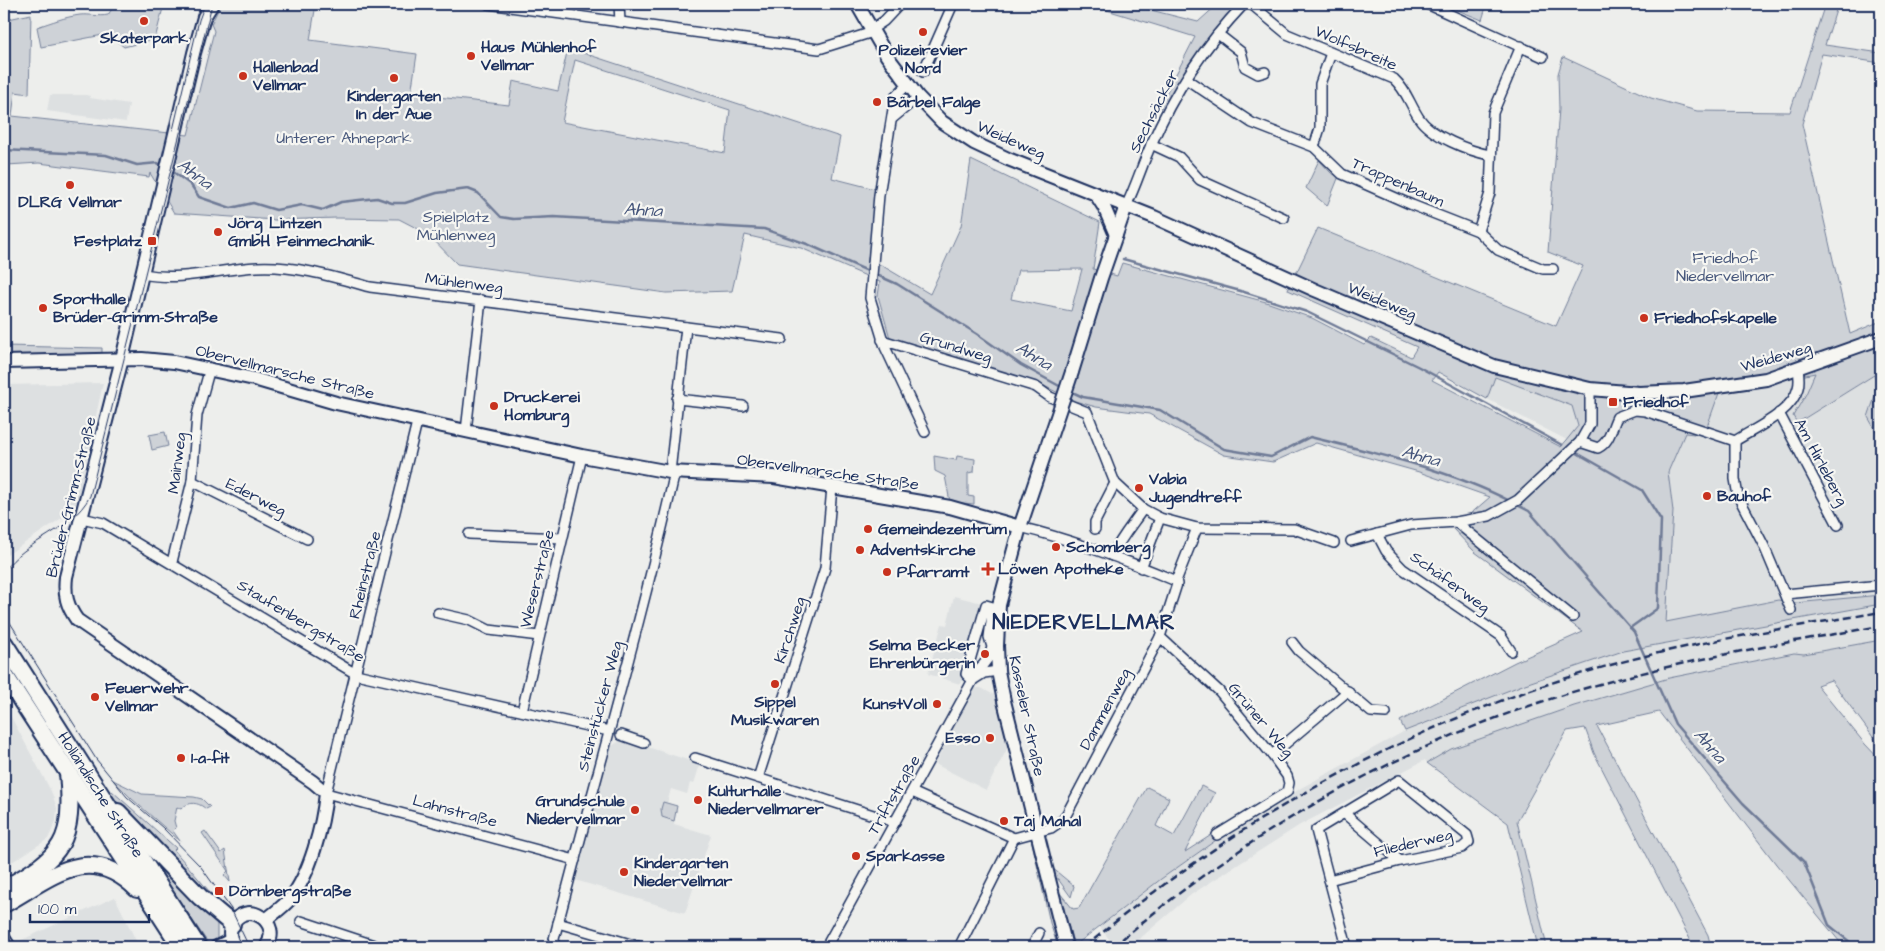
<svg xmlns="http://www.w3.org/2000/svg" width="1885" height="951" font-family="'Architects Daughter',sans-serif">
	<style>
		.built { fill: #dde0e1 }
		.green { fill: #ced2d7; stroke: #74809a; fill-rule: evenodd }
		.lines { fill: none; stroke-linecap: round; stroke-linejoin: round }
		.stream { stroke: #6e7a96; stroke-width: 2.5 }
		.street-casing { stroke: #1b2f5e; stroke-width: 12 }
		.secondary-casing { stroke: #1b2f5e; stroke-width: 16 }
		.highway-casing { stroke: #1b2f5e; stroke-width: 20 }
		.street { stroke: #f6f6f2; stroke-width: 9 }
		.secondary { stroke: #f6f6f2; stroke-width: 12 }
		.highway { stroke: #f6f6f2; stroke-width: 16 }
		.tram { stroke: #1b2f5e; stroke-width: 1 }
		.rail { stroke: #1b2f5e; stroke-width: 2.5; stroke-dasharray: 8 4; stroke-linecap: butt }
		.secondary-bridge-casing { stroke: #1b2f5e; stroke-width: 16; stroke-linecap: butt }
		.secondary-bridge { stroke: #f6f6f2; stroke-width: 12 }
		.poi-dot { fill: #c8321e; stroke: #f6f6f2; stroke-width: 2 }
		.labels { text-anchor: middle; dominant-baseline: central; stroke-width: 4.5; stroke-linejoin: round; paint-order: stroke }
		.poi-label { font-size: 16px; font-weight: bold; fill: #1b2f5e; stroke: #f6f6f2; text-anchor: start }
		.street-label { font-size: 16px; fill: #1b2f5e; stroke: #f6f6f2 }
		.park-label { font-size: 16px; fill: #48587c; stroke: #f6f6f2 }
		.water-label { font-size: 18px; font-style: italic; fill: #44547a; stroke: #f6f6f2 }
		.district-label { font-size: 21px; font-weight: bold; letter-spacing: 1px; fill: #1b2f5e; stroke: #f6f6f2 }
	</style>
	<rect width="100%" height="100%" fill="#edeeec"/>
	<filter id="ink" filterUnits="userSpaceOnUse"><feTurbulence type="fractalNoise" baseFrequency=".02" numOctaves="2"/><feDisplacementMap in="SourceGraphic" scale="10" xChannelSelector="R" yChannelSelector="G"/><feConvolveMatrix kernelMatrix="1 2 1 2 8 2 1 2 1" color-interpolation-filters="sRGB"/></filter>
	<g filter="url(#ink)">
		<g class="built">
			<polygon points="50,95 86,95 90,96 90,98 129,104 126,122 47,111"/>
			<polygon points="1815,373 1806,394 1798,423 1874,375 1879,385 1868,417 1881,440 1881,595 1795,603 1778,600 1666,623 1673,511 1668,472 1685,432 1704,435 1719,393"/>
			<polygon points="1494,377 1572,406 1578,426 1569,441 1487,399"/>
			<polygon points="103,383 78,499 72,511 4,557 4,385"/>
			<polygon points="954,596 986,604 966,674 960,684 928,674 942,624 947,625"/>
			<polygon points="1881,604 1881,640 1804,654 1794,653 1669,678 1574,706 1451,749 1427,763 1425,760 1300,825 1192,894 1130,947 1115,947 1100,927 1161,879 1211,843 1301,788 1405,731 1525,684 1623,651"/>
			<polygon points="974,688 981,688 996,696 1009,745 986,790 935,764"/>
			<polygon points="4,704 51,791 57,808 56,821 48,839 4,867"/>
			<polygon points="623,739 700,764 694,784 690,783 687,794 671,789 667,803 677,806 674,824 711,835 685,913 575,880 610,747"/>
			<polygon points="115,897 139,947 4,947 4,933 11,945"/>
		</g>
		<g class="green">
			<path d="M115,4H164L155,39L124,47L108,34L41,47L37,27C52,22 65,17 80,15C90,14 98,17 108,15Z"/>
			<path d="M221,4H316L310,40L417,54L411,94L509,105L513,81L558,91L568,48L840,137L832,178L875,189L868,262L881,265L930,294L961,226L971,160L1100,222L1093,269L1117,276L1122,263L1266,302L1312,318L1364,345L1371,338L1411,357L1417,347L1288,290L1318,228L1556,326L1583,266L1548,252L1559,109L1558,74L1563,57L1651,98L1697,111L1790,112L1825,4H1838L1825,45L1881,53V63L1822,54L1802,124L1850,334L1881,321V440L1868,417L1879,385L1874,375L1797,423L1793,416L1806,394L1815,373L1719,393L1704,435L1685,433L1668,472L1673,511L1666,622L1778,600L1795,603L1881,595V604L1623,651L1525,684L1405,731L1400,721L1515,662L1583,632L1475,552L1453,529L1490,497L1419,472L1316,443L1273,462L1224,455L1149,414L1096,407L1075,401L1040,384L890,338L878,296L880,282L801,248L745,235L732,291L666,293L457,264L428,234L399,219L337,218L275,220L174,213L150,173L149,177L39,163L7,165V207H4V20L31,14L29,94L15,92L12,116L188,135L214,31L211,24ZM575,60L730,110L725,153L562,122ZM1082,269L1071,311L1011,299L1018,270ZM1438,372L1487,399L1495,377L1572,406L1578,426L1561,447L1432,380Z"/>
			<polygon points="1087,4 1127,4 1198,22 1218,4 1240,4 1166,109 1159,107 1195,37"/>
			<polygon points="1443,4 1487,4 1482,20"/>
			<polygon points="1319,160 1331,173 1339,176 1327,206 1306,188"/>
			<polygon points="4,346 102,348 102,356 4,358"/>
			<polygon points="165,432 168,446 152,450 149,435"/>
			<polygon points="934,456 956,460 957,456 975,459 974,472 968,473 968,496 974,497 974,504 950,502 945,476 935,471"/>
			<polygon points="1881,640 1881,748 1831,680 1817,685 1865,744 1881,761 1881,947 1844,947 1776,864 1659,712 1597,726 1708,935 1711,947 1694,947 1594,753 1585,728 1567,731 1517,821 1547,947 1538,947 1508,823 1427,763 1451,749 1574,706 1669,678 1794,653 1804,654"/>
			<path d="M113,780L142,794L194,797L202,799L210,807L206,809C198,802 189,801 181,809L177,807L174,821L176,828L173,831L180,841L132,799Z"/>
			<polygon points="1201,786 1215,793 1185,852 1216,832 1219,838 1161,879 1074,946 1059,892 1073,909 1079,908 1147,787 1169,798 1156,826 1174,836"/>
			<polygon points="112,791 176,848 174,850 209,891 202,895 127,815 110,792"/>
			<polygon points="663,802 677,806 674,821 662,817 661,809"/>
			<polygon points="205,831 221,853 225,850 230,882 224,875 228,871 202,833"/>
			<polygon points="134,832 217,921 217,939 208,943 156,866 151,866"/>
			<polygon points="1031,838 1034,839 1061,947 1058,947 1050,923"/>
			<polygon points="1051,867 1074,886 1071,897 1058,879 1054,878"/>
		</g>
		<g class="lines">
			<g class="stream">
				<polyline points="4,150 106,155 137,165 158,163 162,166"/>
				<polyline points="172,171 191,185 199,197 231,208 253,203 276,210 302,205 323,210 341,202 377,198 392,203 405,203 437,193 468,189 478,193 501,217 514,219 554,217 764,229 807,244 897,284 977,334 1021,365 1063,388"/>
				<polyline points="1123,259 1244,292 1307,312 1419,367 1562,445"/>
				<path d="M1070,391L1083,397L1160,410L1224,449L1271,457L1310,437C1376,453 1450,470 1510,501"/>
				<polyline points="1577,453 1642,490 1661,520 1658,608 1630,628"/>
				<polyline points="1515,504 1529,511 1634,632 1675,724 1743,803 1804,862 1829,925 1856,947"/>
			</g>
			<g class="street-casing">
				<g id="street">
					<polyline points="488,4 819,49 873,32"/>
					<polyline points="619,4 620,22"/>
					<path d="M1251,4L1287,34L1394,79C1407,91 1409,103 1419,118C1431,136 1469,151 1490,155"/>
					<polyline points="1427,4 1543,57"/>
					<polyline points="872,29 884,21 900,4"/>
					<polyline points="1218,34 1241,52 1245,67 1258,74 1265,72"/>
					<polyline points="923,72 953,4"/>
					<polyline points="1186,79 1252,123 1314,147 1342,174 1412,205 1478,231 1498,250 1543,269 1553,269"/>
					<polyline points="909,83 895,97 879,195 870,298 885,347 925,432"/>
					<polyline points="893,118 918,97"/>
					<polyline points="1151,144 1179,157 1200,180 1284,218"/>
					<polyline points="1314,147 1320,128 1320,84 1331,53"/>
					<path d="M1126,206C1136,186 1142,165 1151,145C1173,94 1206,44 1244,4"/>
					<polyline points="1478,231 1490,193 1493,113 1521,46"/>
					<path d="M143,274C181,282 219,269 257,267C295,265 334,277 370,287L782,339"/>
					<polyline points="882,340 1036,387 1050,397 1087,412 1115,483 1143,509 1160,518 1197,528 1294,529 1334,543"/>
					<polyline points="677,399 743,406"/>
					<polyline points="1779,413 1838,525"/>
					<polyline points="417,422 326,793 575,860"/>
					<polyline points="466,431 481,300"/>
					<polyline points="1735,441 1735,479 1738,496 1764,546 1791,610"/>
					<path d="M1580,442L1598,448C1610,442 1611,429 1617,417L1635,410L1645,411L1735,441C1755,428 1792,413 1798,388C1800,382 1799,375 1798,368"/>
					<polyline points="670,472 686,327"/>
					<polyline points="192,481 307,539"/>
					<polyline points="82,518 103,523 356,674 609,731"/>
					<polyline points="1456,522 1573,617"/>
					<polyline points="1095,529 1095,522 1115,483"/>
					<polyline points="469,534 562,538"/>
					<polyline points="1377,534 1386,551 1403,569 1501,636 1511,651"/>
					<polyline points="1351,541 1411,525 1456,522 1489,516 1518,500 1580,442 1590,424 1590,389"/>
					<path d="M1112,556C1120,539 1132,525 1143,509"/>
					<polyline points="172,562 192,481 197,415 210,368"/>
					<polyline points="1141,568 1160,518"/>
					<polyline points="1176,581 1197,528"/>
					<polyline points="1785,594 1881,585"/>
					<polygon points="986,605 993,607 989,637 992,647 989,657 983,665 969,677 966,674"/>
					<polyline points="438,613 469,620 489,630 539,636"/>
					<polyline points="1160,637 1219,691 1272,755 1287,776 1289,783 1287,792 1217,835"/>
					<polyline points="1292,642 1299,651 1371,712 1386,713"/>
					<polyline points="522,711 582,456"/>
					<polyline points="621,735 644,743"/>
					<polyline points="1272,755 1348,691"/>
					<polyline points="695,758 895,822"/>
					<polyline points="758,778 825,568 832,487"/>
					<path d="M912,792L1014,838L1051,828L1064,819L1160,637L1177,584L1176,581C1126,560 1074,540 1020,527"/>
					<polyline points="1345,814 1400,861"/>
					<polyline points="1329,880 1400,861 1462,848 1469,842 1467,835 1399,780 1316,830 1347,947"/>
					<polyline points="301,921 380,947"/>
					<polyline points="558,923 641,947"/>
					<path d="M552,947C592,789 639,632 675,472"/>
					<polyline points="826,947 973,680 984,673 998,671"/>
					<polyline points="959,947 1014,838"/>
					<polyline points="1032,947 1039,933"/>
				</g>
			</g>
			<g class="secondary-casing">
				<g id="secondary">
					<path d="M212,4L204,17L194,53L122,359L66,577C64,595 67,606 77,620L313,782L326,793C323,825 310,875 290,899C283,907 274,913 266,920"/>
					<polyline points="857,4 887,56 918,97 942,122 974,143 1008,159 1154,217 1315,290 1494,366 1590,389 1639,393 1684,391 1766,379 1881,338"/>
					<polyline points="1095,193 1104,207 1116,235"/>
					<polyline points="4,362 142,359 174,362 254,379 336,403 582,456 670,472 774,477 950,507 1020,527"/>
					<polyline points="1072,372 1101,278 1126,206"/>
					<polyline points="1056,420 1020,527 999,605 997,646 998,671 1004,701 1066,947"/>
					<polyline points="4,939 9,947"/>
					<polyline points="217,947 231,940"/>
					<path d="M235,947C231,941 228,933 232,925C245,898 284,922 266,947"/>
				</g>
			</g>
			<g class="highway-casing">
				<g id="highway">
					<path id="s1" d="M4,643L198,947"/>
					<polyline points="4,674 181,947"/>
					<polyline points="118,812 200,897 232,924"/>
					<path d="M4,889C64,855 74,842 68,772"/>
					<path d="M4,904C51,878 88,841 137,889"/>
				</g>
			</g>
			<use href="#street" class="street"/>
			<use href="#secondary" class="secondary"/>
			<use href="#highway" class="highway"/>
			<g class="tram">
				<polyline points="173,130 199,20 205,4"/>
				<path d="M4,571C26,539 71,532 90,496L212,4"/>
				<polyline points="4,613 96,759 127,797 163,828 201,867 231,909 249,947"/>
			</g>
			<g class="rail">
				<path d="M1085,947C1240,816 1422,716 1618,663C1704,640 1793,627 1881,612"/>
				<path d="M1113,947C1249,829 1413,738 1586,688C1683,660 1782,643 1881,626"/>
			</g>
			<g class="secondary-bridge-casing">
				<polyline id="secondary-bridge" points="1056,420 1072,372"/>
			</g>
			<use href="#secondary-bridge" class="secondary-bridge"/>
		</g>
	</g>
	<g class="poi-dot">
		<circle cx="144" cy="21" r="5"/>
		<circle cx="923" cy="32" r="5"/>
		<circle cx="471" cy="56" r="5"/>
		<circle cx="243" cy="76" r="5"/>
		<circle cx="394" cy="78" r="5"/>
		<circle cx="877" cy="102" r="5"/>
		<circle cx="70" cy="185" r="5"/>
		<circle cx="218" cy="232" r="5"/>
		<rect x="147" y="236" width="10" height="10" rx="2.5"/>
		<circle cx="43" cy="308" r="5"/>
		<circle cx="1644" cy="318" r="5"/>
		<rect x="1608" y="397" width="10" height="10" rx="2.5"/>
		<circle cx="494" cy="406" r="5"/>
		<circle cx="1139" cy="488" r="5"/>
		<circle cx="1707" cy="496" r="5"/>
		<circle cx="868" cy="529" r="5"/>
		<circle cx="1056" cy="547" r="5"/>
		<circle cx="860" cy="550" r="5"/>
		<path d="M985.5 561.5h5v5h5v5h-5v5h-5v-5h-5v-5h5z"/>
		<circle cx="887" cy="572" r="5"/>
		<circle cx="985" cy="654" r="5"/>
		<circle cx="775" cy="684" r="5"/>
		<circle cx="95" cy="697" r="5"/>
		<circle cx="937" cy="704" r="5"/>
		<circle cx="990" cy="738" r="5"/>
		<circle cx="181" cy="758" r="5"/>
		<circle cx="698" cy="800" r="5"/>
		<circle cx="635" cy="810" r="5"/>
		<circle cx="1004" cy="821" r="5"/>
		<circle cx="856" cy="856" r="5"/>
		<circle cx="624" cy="872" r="5"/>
		<rect x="214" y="886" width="10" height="10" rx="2.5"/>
	</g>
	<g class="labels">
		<g class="poi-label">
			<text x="144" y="38" text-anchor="middle">Skaterpark</text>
			<text x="481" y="47">Haus Mühlenhof<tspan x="481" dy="18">Vellmar</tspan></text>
			<text x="923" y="50" text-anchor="middle">Polizeirevier<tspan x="923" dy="18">Nord</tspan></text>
			<text x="253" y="67">Hallenbad<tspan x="253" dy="18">Vellmar</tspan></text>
			<text x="394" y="96" text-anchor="middle">Kindergarten<tspan x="394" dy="18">In der Aue</tspan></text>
			<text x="887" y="102">Bärbel Falge</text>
			<text x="70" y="202" text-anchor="middle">DLRG Vellmar</text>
			<text x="228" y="223">Jörg Lintzen<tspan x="228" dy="18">GmbH Feinmechanik</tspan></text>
			<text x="142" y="241" text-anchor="end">Festplatz</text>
			<text x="53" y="299">Sporthalle<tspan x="53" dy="18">Brüder-Grimm-Straße</tspan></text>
			<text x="1654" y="318">Friedhofskapelle</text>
			<text x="504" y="397">Druckerei<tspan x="504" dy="18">Homburg</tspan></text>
			<text x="1623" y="402">Friedhof</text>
			<text x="1149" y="479">Vabia<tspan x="1149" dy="18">Jugendtreff</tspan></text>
			<text x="1717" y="496">Bauhof</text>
			<text x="878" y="529">Gemeindezentrum</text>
			<text x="1066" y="547">Schomberg</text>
			<text x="870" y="550">Adventskirche</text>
			<text x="998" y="569">Löwen Apotheke</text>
			<text x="897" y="572">Pfarramt</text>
			<text x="975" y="645" text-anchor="end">Selma Becker<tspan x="975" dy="18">Ehrenbürgerin</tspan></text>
			<text x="105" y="688">Feuerwehr<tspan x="105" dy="18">Vellmar</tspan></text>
			<text x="775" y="702" text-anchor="middle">Sippel<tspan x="775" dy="18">Musikwaren</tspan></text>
			<text x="927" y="704" text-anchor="end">KunstVoll</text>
			<text x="980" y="738" text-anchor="end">Esso</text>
			<text x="191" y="758">1-a-fit</text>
			<text x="708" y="791">Kulturhalle<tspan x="708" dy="18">Niedervellmarer</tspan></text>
			<text x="625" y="801" text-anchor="end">Grundschule<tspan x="625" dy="18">Niedervellmar</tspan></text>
			<text x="1014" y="821">Taj Mahal</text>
			<text x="866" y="856">Sparkasse</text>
			<text x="634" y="863">Kindergarten<tspan x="634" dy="18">Niedervellmar</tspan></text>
			<text x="229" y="891">Dörnbergstraße</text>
		</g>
		<g class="street-label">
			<text transform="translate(1356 48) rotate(24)">Wolfsbreite</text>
			<text transform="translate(1154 111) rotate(-63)">Sechsäcker</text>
			<text transform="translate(1011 140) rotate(24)">Weideweg</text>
			<text transform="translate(1398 182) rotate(24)">Trappenbaum</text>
			<text transform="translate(464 283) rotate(7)">Mühlenweg</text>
			<text transform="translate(1382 301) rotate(23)">Weideweg</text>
			<text transform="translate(956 347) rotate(17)">Grundweg</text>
			<text transform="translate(1776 357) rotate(-16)">Weideweg</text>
			<text transform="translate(285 372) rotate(14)">Obervellmarsche Straße</text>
			<text transform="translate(1821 462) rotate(62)">Am Hirleberg</text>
			<text transform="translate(177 463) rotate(-83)">Mainweg</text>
			<text transform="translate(828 472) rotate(8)">Obervellmarsche Straße</text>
			<text transform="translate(71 497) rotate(-76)">Brüder-Grimm-Straße</text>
			<text transform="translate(256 497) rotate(27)">Ederweg</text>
			<text transform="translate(365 575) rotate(-76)">Rheinstraße</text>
			<text transform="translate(537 579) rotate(-76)">Weserstraße</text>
			<text transform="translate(1450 582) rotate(36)">Schäferweg</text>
			<text transform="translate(301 621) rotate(31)">Staufenbergstraße</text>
			<text transform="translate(790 630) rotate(-72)">Kirchweg</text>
			<text transform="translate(600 706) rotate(-75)">Steinstücker Weg</text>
			<text transform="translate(1105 709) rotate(-62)">Dammenweg</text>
			<text transform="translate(1027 716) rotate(78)">Kasseler Straße</text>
			<text transform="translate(1261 720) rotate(50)">Grüner Weg</text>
			<text stroke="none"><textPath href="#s1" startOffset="180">Holländische Straße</textPath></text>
			<text transform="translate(894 795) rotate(-60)">Triftstraße</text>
			<text transform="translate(455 811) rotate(15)">Lahnstraße</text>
			<text transform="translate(1413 843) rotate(-13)">Fliederweg</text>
		</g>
		<g class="park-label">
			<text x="344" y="138">Unterer Ahnepark</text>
			<text x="456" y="217">Spielplatz<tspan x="456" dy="18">Mühlenweg</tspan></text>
			<text x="1725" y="258">Friedhof<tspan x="1725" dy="18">Niedervellmar</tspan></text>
		</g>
		<g class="water-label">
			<text transform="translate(195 174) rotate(37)">Ahna</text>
			<text transform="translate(643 210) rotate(3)">Ahna</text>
			<text transform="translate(1034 356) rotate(32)">Ahna</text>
			<text transform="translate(1421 456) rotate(16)">Ahna</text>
			<text transform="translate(1710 746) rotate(49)">Ahna</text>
		</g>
		<g class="district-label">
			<text x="1084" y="622">NIEDERVELLMAR</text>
		</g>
	</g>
	<rect width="1885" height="951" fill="none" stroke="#f6f6f2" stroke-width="20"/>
	<rect x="10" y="10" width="1865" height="931" fill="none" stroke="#1b2f5e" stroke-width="2" filter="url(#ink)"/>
	<path d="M30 914v8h119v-8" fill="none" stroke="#1b2f5e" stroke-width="2.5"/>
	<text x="38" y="914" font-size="15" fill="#1b2f5e" stroke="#f6f6f2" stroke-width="4" paint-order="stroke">100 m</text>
</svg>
